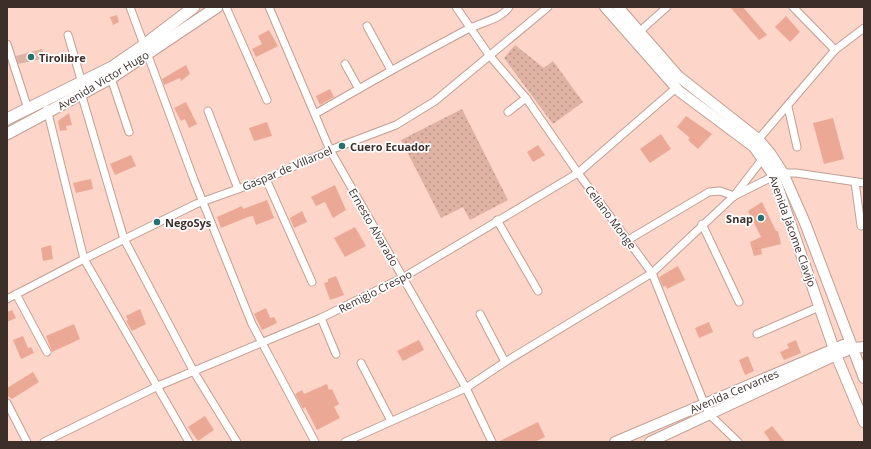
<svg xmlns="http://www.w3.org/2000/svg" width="871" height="449" font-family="'Open Sans',sans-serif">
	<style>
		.grass { fill: url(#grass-dots) }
		.pitch { fill: #e0b2a4 }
		.building { fill: #eba995 }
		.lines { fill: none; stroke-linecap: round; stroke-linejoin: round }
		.street-casing { stroke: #c39e93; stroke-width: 9 }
		.secondary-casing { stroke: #c39e93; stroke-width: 12 }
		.primary-casing { stroke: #c39e93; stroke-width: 13 }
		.street { stroke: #fff; stroke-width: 7 }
		.secondary { stroke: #fff; stroke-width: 10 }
		.primary { stroke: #fff; stroke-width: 11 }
		.poi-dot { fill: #267171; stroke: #fff; stroke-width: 1.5 }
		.labels { text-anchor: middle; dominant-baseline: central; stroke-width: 3.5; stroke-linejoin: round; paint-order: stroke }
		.poi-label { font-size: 11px; font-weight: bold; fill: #3d2e2a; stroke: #fff; text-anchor: start }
		.street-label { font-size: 11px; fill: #3d2e2a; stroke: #fff }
	</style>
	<defs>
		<pattern id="grass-dots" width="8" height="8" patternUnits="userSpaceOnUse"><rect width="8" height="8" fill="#e0b2a4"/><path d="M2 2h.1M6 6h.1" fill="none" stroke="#b79186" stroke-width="1.8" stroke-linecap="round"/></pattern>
	</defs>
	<rect width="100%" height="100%" fill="#fdd5c9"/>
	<g class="grass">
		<polygon points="515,45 544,68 553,61 583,102 553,124 504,58"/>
		<polygon points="462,109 508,200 470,220 463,207 441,218 401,140"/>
	</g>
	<polygon class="pitch" points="42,49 46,58 18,64 16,56"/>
	<g class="building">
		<polygon points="730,7 743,7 767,35 759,40"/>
		<polygon points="117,15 119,22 113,25 110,17"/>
		<polygon points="786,16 800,32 790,42 775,27"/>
		<polygon points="269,30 278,46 256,57 252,49 262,44 258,36"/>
		<polygon points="186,65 190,74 181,81 180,78 164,85 162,79"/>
		<polygon points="330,89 334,97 320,105 316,96"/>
		<polygon points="186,102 197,124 189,128 185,119 181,121 174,108"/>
		<polygon points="69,113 72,125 66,126 67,130 60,131 58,121"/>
		<polygon points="686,116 712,134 698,149 688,140 690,138 677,127"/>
		<polygon points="833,118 844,159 824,164 813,123"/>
		<polygon points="267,122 272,136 254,141 249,128"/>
		<polygon points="661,134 671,149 650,163 640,149"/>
		<polygon points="538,145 545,155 533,162 527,152"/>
		<polygon points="131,155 136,166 115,175 110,164"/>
		<polygon points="91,179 93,189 76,193 73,183"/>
		<polygon points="335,185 346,210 333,218 325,202 316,206 311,197"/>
		<polygon points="267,200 274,218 256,225 253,216 248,217 221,228 217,217 242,206 243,209"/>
		<polygon points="762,202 776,231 778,231 781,244 761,249 762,254 754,256 750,242 761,237 748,211"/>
		<polygon points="302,211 307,222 294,228 290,218"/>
		<polygon points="355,227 366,246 345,257 334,238"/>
		<polygon points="51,245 53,259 43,261 41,248"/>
		<polygon points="678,266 685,280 667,289 666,286 663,287 659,277"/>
		<polygon points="336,276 344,295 330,300 324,283 328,282 328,279"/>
		<polygon points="266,308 270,318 274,317 277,323 262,330 254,314"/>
		<polygon points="140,309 146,324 132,331 126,321 128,320 126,316"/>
		<polygon points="12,310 16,318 7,322 7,312"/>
		<polygon points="709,322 713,332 699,338 695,328"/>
		<polygon points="74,324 80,339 52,352 46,336"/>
		<polygon points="23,336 28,348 31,347 34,353 21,359 13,340"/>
		<polygon points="419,340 424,350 403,361 397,351"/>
		<polygon points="796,340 801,353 784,360 780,352 789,348 787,344"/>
		<polygon points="748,356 754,371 745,375 739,360"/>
		<polygon points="33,372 39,382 12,399 7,395 7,388"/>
		<polygon points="327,384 329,390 332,389 339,404 334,407 340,418 317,430 305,407 303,409 295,394 302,390 304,394"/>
		<polygon points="205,416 214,430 198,441 188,427"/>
		<polygon points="538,422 545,437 535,442 498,442"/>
		<polygon points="772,426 785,442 771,442 764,432"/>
	</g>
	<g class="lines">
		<g class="street-casing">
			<g id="street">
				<polyline points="130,7 194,180 252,324 315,442"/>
				<polyline points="226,7 267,100"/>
				<polyline points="269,7 330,150 466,388 492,442"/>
				<polyline points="456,7 489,55 526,98 578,173 652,273 704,403 710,415 738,442"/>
				<polyline points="793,7 835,50"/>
				<polyline points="367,26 391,70"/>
				<polyline points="639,32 667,7"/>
				<polyline points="68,35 82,83"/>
				<polyline points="7,44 28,109"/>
				<polyline points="345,64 359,89"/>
				<polyline points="111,78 129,132"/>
				<polyline points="81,93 124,239 194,372 237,442"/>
				<polyline points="788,107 797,147"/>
				<polyline points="47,109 84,259 189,442"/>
				<polyline points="208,111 238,189"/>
				<polyline points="508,112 526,98"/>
				<path d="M315,114C365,85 415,57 466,30C478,23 501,20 509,7"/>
				<polyline points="756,142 835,50 864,28"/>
				<polyline points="266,179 312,282"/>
				<polyline points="855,182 861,226"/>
				<polyline points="734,196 764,157"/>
				<polyline points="497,220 538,291"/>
				<polyline points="702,224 739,302"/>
				<polyline points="628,240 709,192 720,191 734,196"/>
				<polyline points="16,294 47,352"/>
				<polyline points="7,299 84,259 196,204 266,179 330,150 396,125 435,101 548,7"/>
				<polyline points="480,314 505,362"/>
				<polyline points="321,318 336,354"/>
				<polyline points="757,334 819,307"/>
				<polyline points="361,363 391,421"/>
				<polyline points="7,403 27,442"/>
				<polyline points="44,442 158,386 321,318 404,277 578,173 676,88"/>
				<polyline points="345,442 466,388 505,362 652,273 734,196 774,176 783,173 796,173 864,183"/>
			</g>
		</g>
		<g class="secondary-casing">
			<g id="secondary">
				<polyline points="605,7 679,91 754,147 774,176 836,355 864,422"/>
				<polyline points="618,7 678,76 758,139 770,153 783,173 805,223 864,378"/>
				<polyline points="615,442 834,349 843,345 853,348"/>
				<polyline points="650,442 836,355 853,348 864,347"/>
			</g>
		</g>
		<g class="primary-casing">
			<g id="primary">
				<polyline points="7,119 112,67 144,45 194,7"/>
				<polyline points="7,134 111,78 217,7"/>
			</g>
		</g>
		<use href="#street" class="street"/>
		<use href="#secondary" class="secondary"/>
		<use href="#primary" class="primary"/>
	</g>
	<g class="poi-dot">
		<circle cx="31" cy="57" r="4"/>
		<circle cx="342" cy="146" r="4"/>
		<circle cx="761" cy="218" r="4"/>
		<circle cx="157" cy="222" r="4"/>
	</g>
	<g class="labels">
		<g class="poi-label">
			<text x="39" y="57">Tirolibre</text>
			<text x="350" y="146">Cuero Ecuador</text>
			<text x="753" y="218" text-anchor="end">Snap</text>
			<text x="165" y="222">NegoSys</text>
		</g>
		<g class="street-label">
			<text transform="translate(103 80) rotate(-31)">Avenida Victor Hugo</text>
			<text transform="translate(287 168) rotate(-23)">Gaspar de Villaroel</text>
			<text transform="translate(611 217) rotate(53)">Celiano Monge</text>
			<text transform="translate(374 227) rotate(60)">Ernesto Alvarado</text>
			<text transform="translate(793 231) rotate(70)">Avenida Jácome Clavijo</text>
			<text transform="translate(375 291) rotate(-27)">Remigio Crespo</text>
			<text transform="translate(734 391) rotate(-23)">Avenida Cervantes</text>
		</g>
	</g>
	<rect width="871" height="449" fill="none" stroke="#3d2e2a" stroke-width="16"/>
</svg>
